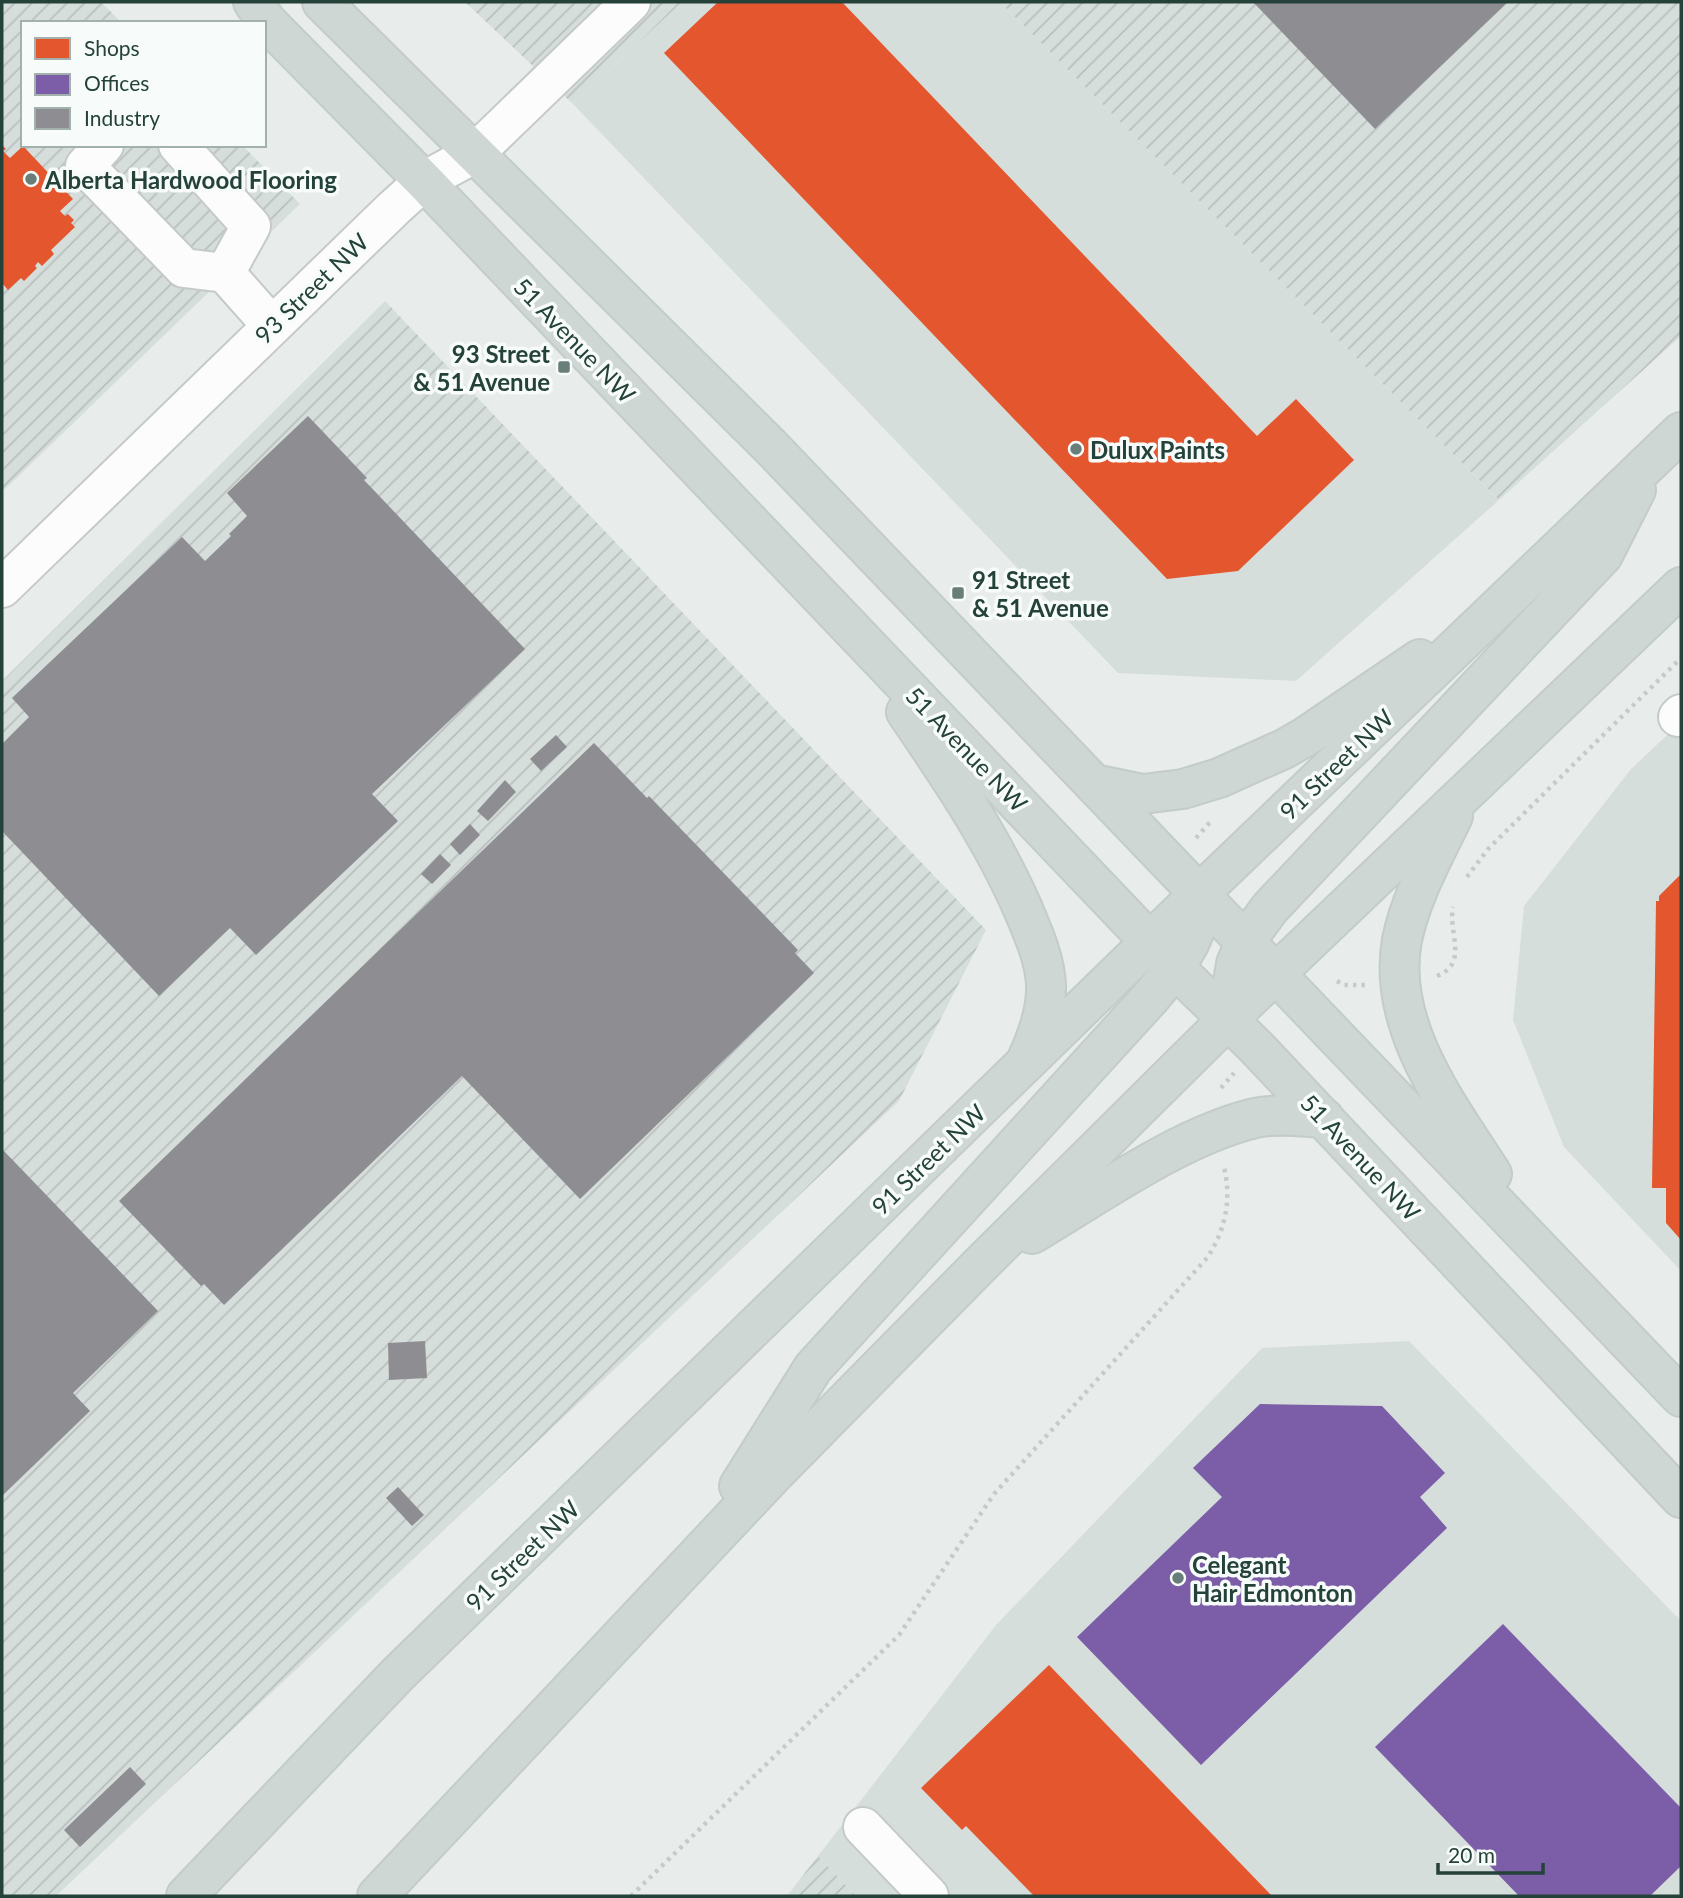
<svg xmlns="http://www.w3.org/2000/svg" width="1683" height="1898" font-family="Lato,sans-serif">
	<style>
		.built { fill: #d6dedb }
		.industrial { fill: url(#industrial-furrows) }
		.shops { fill: #e4572e }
		.offices { fill: #7b5ea7 }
		.industry { fill: #8d8d92 }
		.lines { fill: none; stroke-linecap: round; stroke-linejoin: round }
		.minor-casing { stroke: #c5cac8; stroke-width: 42 }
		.major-casing { stroke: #c3ccc9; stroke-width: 42 }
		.path { stroke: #c3ccca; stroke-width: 4.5; stroke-dasharray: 3.5 5; stroke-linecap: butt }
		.minor { stroke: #fcfcfc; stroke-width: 38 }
		.major { stroke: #cfd7d5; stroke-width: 38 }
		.poi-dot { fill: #697e78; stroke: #f7fbf9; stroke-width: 2.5 }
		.labels { text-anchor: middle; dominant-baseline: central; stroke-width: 7; stroke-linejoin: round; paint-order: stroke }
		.poi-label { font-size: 24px; font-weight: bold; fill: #24423a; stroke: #f7fbf9; text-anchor: start }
		.street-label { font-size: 24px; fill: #24423a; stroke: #f7fbf9 }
	</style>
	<defs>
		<pattern id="industrial-furrows" width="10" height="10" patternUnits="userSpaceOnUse" patternTransform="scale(1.75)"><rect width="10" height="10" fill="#d6dedb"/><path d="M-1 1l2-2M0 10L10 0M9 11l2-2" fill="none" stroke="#b8c0bd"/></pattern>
	</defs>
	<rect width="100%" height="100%" fill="#e8edeb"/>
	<g class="built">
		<polygon points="682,2 1000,2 1499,500 1296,681 1118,673 573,104"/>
		<polygon points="1681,722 1681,1271 1564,1147 1513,1020 1524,906 1631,769"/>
		<polygon points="1409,1341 1681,1621 1681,1896 856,1896 818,1856 996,1625 1262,1348"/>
	</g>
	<g class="industrial">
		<polygon points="2,2 101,2 122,23 23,23 23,145 242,145 300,204 2,492"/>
		<polygon points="465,2 682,2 573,104"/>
		<polygon points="1000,2 1681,2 1681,336 1499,500"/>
		<polygon points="385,301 986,930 899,1101 56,1896 2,1896 2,681"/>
		<polygon points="818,1856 856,1896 787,1896"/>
	</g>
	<g class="shops">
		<polygon points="718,2 842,2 1257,436 1296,399 1354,460 1238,571 1167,579 664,53"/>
		<polygon points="2,145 6,149 3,151 10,158 23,146 73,199 60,211 65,216 68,214 74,220 71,223 75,227 51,250 54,254 42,266 38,262 35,266 37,268 24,281 21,278 8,290 2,283"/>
		<polygon points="1681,874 1681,1240 1666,1223 1666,1188 1652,1188 1656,901 1659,901 1659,896"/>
		<polygon points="1049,1665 1272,1896 1034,1896 966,1826 962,1830 921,1788"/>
	</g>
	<g class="offices">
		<polygon points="1260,1404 1382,1406 1445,1473 1420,1497 1447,1528 1201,1765 1077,1637 1222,1497 1193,1468"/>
		<polygon points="1503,1624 1681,1808 1681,1866 1650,1896 1519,1896 1375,1747"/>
	</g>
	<g class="industry">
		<polygon points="1253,2 1508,2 1375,129"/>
		<polygon points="308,416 367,478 364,480 525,649 372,794 398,821 256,955 230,928 159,996 2,831 2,744 29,717 12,698 182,537 205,561 231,536 229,534 247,516 227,493"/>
		<polygon points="556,735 567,747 541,771 530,759"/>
		<polygon points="594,743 647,798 649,796 798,950 795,953 814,973 580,1199 462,1076 224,1305 204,1284 201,1286 119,1201"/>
		<polygon points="505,780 516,792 488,821 477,811"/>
		<polygon points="470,824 480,835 460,855 450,844"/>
		<polygon points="440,854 451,865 432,884 421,874"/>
		<polygon points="2,1149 158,1311 73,1393 90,1411 2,1496"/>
		<polygon points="425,1341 427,1378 389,1380 388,1343"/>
		<polygon points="398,1487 424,1515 412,1526 386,1498"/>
		<polygon points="130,1767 146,1784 80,1847 64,1830"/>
	</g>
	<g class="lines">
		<g class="minor-casing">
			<g id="minor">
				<polyline points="104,145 85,166 184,268 225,273 272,326"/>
				<polyline points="178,145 251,226 225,273"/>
				<polyline points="2,588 394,208 424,181 474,154 631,2"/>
				<polyline points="1678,717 1681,714"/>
				<polyline points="863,1827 929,1896"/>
			</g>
		</g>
		<g class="major-casing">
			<g id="major">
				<polyline points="253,2 267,22 424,181 1175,968 1256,1047 1681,1498"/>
				<polyline points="322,2 770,446 1681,1397"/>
				<path d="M906,712C949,775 992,838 1023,909C1033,933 1045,959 1046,985C1047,1010 1038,1035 1028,1057"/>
				<polyline points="1094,784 1143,794 1183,789 1219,778 1284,749 1305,737 1420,659"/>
				<path d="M1453,816C1434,856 1411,896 1402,940C1386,1026 1449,1107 1492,1174"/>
				<polyline points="1227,1020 1236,964 1245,942 1270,908 1603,555 1636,490"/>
				<path d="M1032,1234C1098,1195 1180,1136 1255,1118C1277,1113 1302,1117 1324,1118"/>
				<polyline points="739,1486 813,1368 1151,997 1175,968 1190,942 1200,918 1199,894"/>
				<polyline points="186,1896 398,1674 1199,894 1681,432"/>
				<polyline points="377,1896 773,1475 982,1263 1227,1020 1681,587"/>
			</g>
		</g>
		<g class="path">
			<polyline points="1196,838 1211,821"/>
			<polyline points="1467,877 1488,849 1681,658"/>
			<path d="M1437,976C1469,963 1448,934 1453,907"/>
			<polyline points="1337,981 1344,985 1366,985"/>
			<polyline points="1221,1088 1234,1073"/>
			<path d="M631,1896L899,1635L994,1494L1207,1258C1225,1231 1232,1200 1224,1167"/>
		</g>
		<use href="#minor" class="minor"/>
		<use href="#major" class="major"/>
	</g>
	<g class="poi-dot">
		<circle cx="31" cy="179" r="7"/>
		<rect x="557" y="360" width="14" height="14" rx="3.5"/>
		<circle cx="1076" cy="449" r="7"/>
		<rect x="951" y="586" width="14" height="14" rx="3.5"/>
		<circle cx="1178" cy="1578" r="7"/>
	</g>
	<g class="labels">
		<g class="poi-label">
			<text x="45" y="179">Alberta Hardwood Flooring</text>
			<text x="550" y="353" text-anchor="end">93 Street<tspan x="550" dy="28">&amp; 51 Avenue</tspan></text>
			<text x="1090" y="449">Dulux Paints</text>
			<text x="972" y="579">91 Street<tspan x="972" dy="28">&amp; 51 Avenue</tspan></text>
			<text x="1192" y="1564">Celegant<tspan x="1192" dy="28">Hair Edmonton</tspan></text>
		</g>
		<g class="street-label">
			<text transform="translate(311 288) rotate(-44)">93 Street NW</text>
			<text transform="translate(575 340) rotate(46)">51 Avenue NW</text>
			<text transform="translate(967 749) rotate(46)">51 Avenue NW</text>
			<text transform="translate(1336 764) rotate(-44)">91 Street NW</text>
			<text transform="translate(1361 1157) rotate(47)">51 Avenue NW</text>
			<text transform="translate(928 1159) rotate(-44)">91 Street NW</text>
			<text transform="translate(522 1555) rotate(-44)">91 Street NW</text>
		</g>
	</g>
	<rect width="1683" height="1898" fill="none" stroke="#24423a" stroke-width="7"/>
	<rect x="21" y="21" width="245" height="126" fill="#f7fbf9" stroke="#a3b1ad" stroke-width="2"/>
	<rect x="35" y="38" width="35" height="21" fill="#e4572e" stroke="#a3b1ad" stroke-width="2"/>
	<text x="84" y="56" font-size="21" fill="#24423a">Shops</text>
	<rect x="35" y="74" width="35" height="21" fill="#7b5ea7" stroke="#a3b1ad" stroke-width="2"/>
	<text x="84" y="91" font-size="21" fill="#24423a">Offices</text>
	<rect x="35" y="108" width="35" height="21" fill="#8d8d92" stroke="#a3b1ad" stroke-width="2"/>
	<text x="84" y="126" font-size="21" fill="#24423a">Industry</text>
	<path d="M1438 1863v10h105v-10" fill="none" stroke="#24423a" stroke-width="3.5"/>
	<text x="1448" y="1863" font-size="21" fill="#24423a" stroke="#f7fbf9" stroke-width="5" paint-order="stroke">20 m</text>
</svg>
